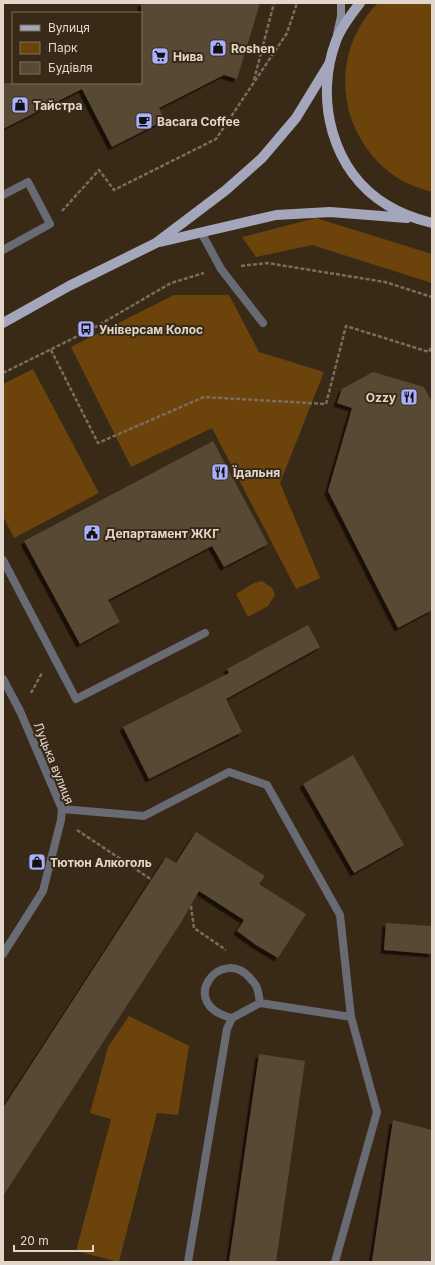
<svg xmlns="http://www.w3.org/2000/svg" width="435" height="1265" font-family="Inter,sans-serif">
	<style>
		.green { fill: #6c440b }
		.building { fill: #594835; filter: url(#shadow) }
		.lines { fill: none; stroke-linecap: round; stroke-linejoin: round }
		.path { stroke: #7b6d5e; stroke-width: 2.5; stroke-dasharray: 4 2; stroke-linecap: butt }
		.service { stroke: #686a74; stroke-width: 8 }
		.minor { stroke: #686a74; stroke-width: 8 }
		.secondary { stroke: #8a8c9d; stroke-width: 8 }
		.primary { stroke: #a4a6bc; stroke-width: 10 }
		.labels { text-anchor: middle; dominant-baseline: central; stroke-width: 4; stroke-linejoin: round; paint-order: stroke }
		.poi-label { font-size: 12px; font-weight: bold; fill: #e1d7cc; stroke: #392917; text-anchor: start }
		.street-label { font-size: 12px; fill: #e1d7cc; stroke: #392917 }
	</style>
	<defs>
		<filter id="shadow"><feDropShadow dx="-3.5" dy="3.5" stdDeviation="0" flood-color="#0009"/></filter>
	</defs>
	<rect width="100%" height="100%" fill="#392917"/>
	<g class="green">
		<path d="M378,3H432V192C418,188 404,183 393,175C337,134 328,53 378,3Z"/>
		<polygon points="316,218 432,254 432,283 312,245 256,257 242,237"/>
		<polygon points="174,295 229,295 259,352 324,372 280,483 320,578 296,589 212,428 131,467 71,347"/>
		<polygon points="33,369 99,493 14,538 3,516 3,384"/>
		<polygon points="262,581 272,588 275,595 268,606 248,617 236,594 254,583"/>
		<polygon points="129,1016 189,1046 178,1115 157,1113 119,1262 76,1251 111,1119 90,1113 108,1047"/>
	</g>
	<g class="building">
		<polygon points="141,3 260,3 237,79 224,75 159,108 165,120 112,147 82,89 3,129 3,83 141,83"/>
		<polygon points="373,372 424,387 432,402 432,610 398,628 328,491 352,408 337,403 342,389"/>
		<polygon points="213,441 268,544 224,567 212,546 108,600 120,622 80,644 24,541"/>
		<polygon points="308,625 320,647 226,699 242,732 149,779 123,727 229,673 227,669"/>
		<polygon points="353,755 404,845 354,873 303,784"/>
		<polygon points="196,832 265,876 259,884 306,914 278,958 256,945 237,931 244,920 199,891 180,924 3,1196 3,1108 166,857 176,863"/>
		<polygon points="386,923 432,926 432,954 384,950"/>
		<polygon points="259,1054 305,1061 276,1262 229,1262"/>
		<polygon points="393,1120 432,1130 432,1262 372,1262"/>
	</g>
	<g class="lines">
		<g class="path">
			<polyline points="254,80 274,3"/>
			<polyline points="62,211 99,170 114,190 216,139 287,33 297,3"/>
			<polyline points="241,266 267,263 385,282 432,297"/>
			<polyline points="51,350 98,443 204,397 326,404 346,326 429,352 432,345"/>
			<polyline points="3,373 92,329 171,283 204,273"/>
			<polyline points="31,693 42,673"/>
			<polyline points="77,830 152,880"/>
			<polyline points="191,906 194,928 226,950"/>
		</g>
		<g class="service">
			<polyline points="3,195 28,182 50,224 3,250"/>
			<polyline points="201,232 221,269 263,323"/>
			<polyline points="3,560 76,699 205,633"/>
			<polyline points="3,679 20,711"/>
			<polyline points="62,809 144,816 229,772 267,785 340,915 351,1017 377,1112 335,1262"/>
			<polyline points="260,1003 351,1017"/>
			<path d="M188,1262L227,1029L232,1018L260,1003C259,998 259,993 257,988C256,984 252,981 250,978C221,945 175,1004 232,1018"/>
		</g>
		<polyline class="minor" points="3,954 43,891 61,820 62,809 20,711"/>
		<polyline class="secondary" points="337,34 341,16 341,3"/>
		<g class="primary">
			<path d="M360,3C351,15 341,27 336,41C314,99 332,172 387,205C401,214 416,219 432,223"/>
			<polyline points="160,242 276,215 330,212 407,218"/>
			<polyline points="3,323 69,286 156,243 226,190 262,158 296,118 329,64"/>
		</g>
	</g>
	<defs>
		<g id="shop-square" transform="scale(0.9)"><rect x="-9" y="-9" width="18" height="18" rx="4" fill="#a9b0fc" stroke="#392917"/><path d="M-5-2.5h2.3a2.7 3.5 0 0 1 5.4 0H5L5.5 6h-11ZM-1.5-2.5h3a1.5 2.3 0 0 0-3 0Z" fill="#111"/></g>
		<g id="supermarket-square" transform="scale(0.9)"><rect x="-9" y="-9" width="18" height="18" rx="4" fill="#a9b0fc" stroke="#392917"/><path d="M-6-5.5h2.5l.6 2H6L4.5 2H-2.5L-4.4-4H-6ZM-1.5 3.2a1.3 1.3 0 1 0 .1 0ZM3 3.2a1.3 1.3 0 1 0 .1 0Z" fill="#111"/></g>
		<g id="cafe-square" transform="scale(0.9)"><rect x="-9" y="-9" width="18" height="18" rx="4" fill="#a9b0fc" stroke="#392917"/><path d="M-5.5-4.5H6V0H3Q3 3.5 0 3.5H-2.5Q-5.5 3.5-5.5 0ZM3-3.2v2h1.7v-2ZM-6 4.5H4V6H-6Z" fill="#111"/></g>
		<g id="bus-square" transform="scale(0.9)"><rect x="-9" y="-9" width="18" height="18" rx="4" fill="#a9b0fc" stroke="#392917"/><path d="M-5-6H5V4H4V6H2V4H-2V6H-4V4H-5ZM-3.5-4V0h7V-4ZM-3.5 1.2v1.5H-2V1.2ZM2 1.2v1.5H3.5V1.2Z" fill="#111"/></g>
		<g id="restaurant-square" transform="scale(0.9)"><rect x="-9" y="-9" width="18" height="18" rx="4" fill="#a9b0fc" stroke="#392917"/><path d="M-5-6h1v4h1v-4h1v4h1v-4h1v5L-1.5 .5V6h-2V.5L-5-1ZM5-6V6H3V1.5H1.5Q1.5-4 5-6Z" fill="#111"/></g>
		<g id="civic-square" transform="scale(0.9)"><rect x="-9" y="-9" width="18" height="18" rx="4" fill="#a9b0fc" stroke="#392917"/><path d="M-.6-6.5H3V-4.5H.6V-3L4-1V1h2V6H-6V1h2V-1L-.6-3ZM-1.2 2.5V6h2.4V2.5Z" fill="#111"/></g>
	</defs>
	<g fill-rule="evenodd">
		<use href="#shop-square" x="218" y="48"/>
		<use href="#supermarket-square" x="160" y="56"/>
		<use href="#shop-square" x="20" y="105"/>
		<use href="#cafe-square" x="144" y="121"/>
		<use href="#bus-square" x="86" y="329"/>
		<use href="#restaurant-square" x="409" y="397"/>
		<use href="#restaurant-square" x="220" y="472"/>
		<use href="#civic-square" x="92" y="533"/>
		<use href="#shop-square" x="37" y="862"/>
	</g>
	<g class="labels">
		<g class="poi-label">
			<text x="231" y="48">Roshen</text>
			<text x="173" y="56">Нива</text>
			<text x="33" y="105">Тайстра</text>
			<text x="157" y="121">Bacara Coffee</text>
			<text x="99" y="329">Універсам Колос</text>
			<text x="396" y="397" text-anchor="end">Ozzy</text>
			<text x="233" y="472">Їдальня</text>
			<text x="105" y="533">Департамент ЖКГ</text>
			<text x="50" y="862">Тютюн Алкоголь</text>
		</g>
		<g class="street-label">
			<text transform="translate(54 763) rotate(68)">Луцька вулиця</text>
		</g>
	</g>
	<rect width="435" height="1265" fill="none" stroke="#e1d7cc" stroke-width="8"/>
	<rect x="12" y="12" width="130" height="72" fill="#392917" stroke="#7c6f5f"/>
	<rect x="20" y="25" width="20" height="6" fill="#a4a6bc" stroke="#7c6f5f"/>
	<text x="48" y="32" font-size="12" fill="#e1d7cc">Вулиця</text>
	<rect x="20" y="42" width="20" height="12" fill="#6c440b" stroke="#7c6f5f"/>
	<text x="48" y="52" font-size="12" fill="#e1d7cc">Парк</text>
	<rect x="20" y="62" width="20" height="12" fill="#594835" stroke="#7c6f5f"/>
	<text x="48" y="72" font-size="12" fill="#e1d7cc">Будівля</text>
	<path d="M14 1245v6h79v-6" fill="none" stroke="#e1d7cc" stroke-width="2"/>
	<text x="20" y="1245" font-size="12" fill="#e1d7cc" stroke="#392917" stroke-width="3" paint-order="stroke">20 m</text>
</svg>
